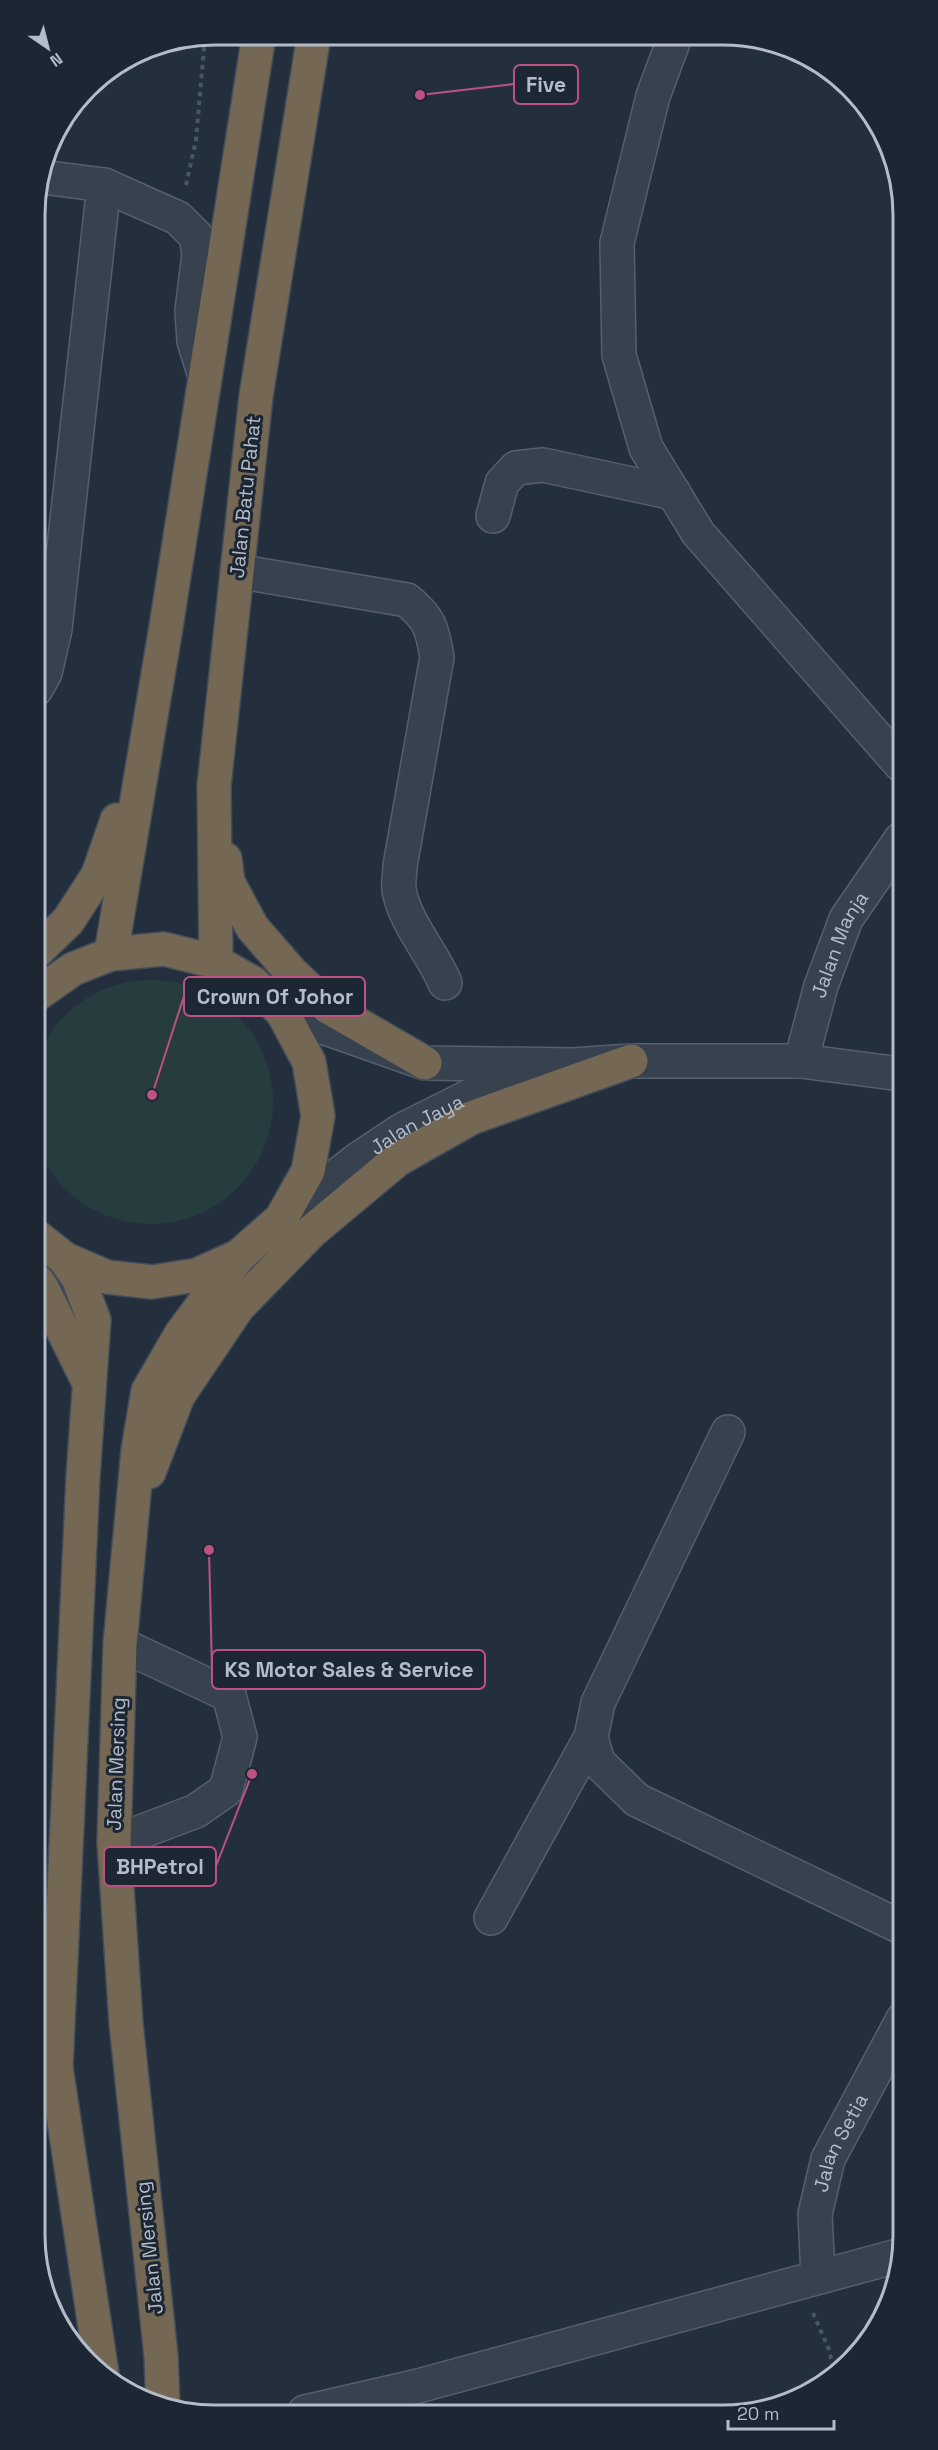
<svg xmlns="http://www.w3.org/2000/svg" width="938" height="2450" font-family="'Space Grotesk',sans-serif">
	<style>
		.green { fill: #263c3f }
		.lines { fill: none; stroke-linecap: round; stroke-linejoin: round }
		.minor-casing { stroke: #565f6c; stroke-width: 36 }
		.highway-casing { stroke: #434c59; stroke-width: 36 }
		.path { stroke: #44595c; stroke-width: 4; stroke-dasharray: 4.5 4.5; stroke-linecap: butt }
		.minor { stroke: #38414e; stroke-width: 33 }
		.highway { stroke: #746855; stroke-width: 33 }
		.labels { text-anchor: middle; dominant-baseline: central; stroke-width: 6; stroke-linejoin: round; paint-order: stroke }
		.street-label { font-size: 20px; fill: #b4bcc9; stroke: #1d2633 }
		.rim { fill: none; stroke: #b4bcc9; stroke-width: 3 }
		.leader { fill: none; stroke: #bd5182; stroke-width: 2 }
		.callout-dot { fill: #bd5182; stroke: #1d2633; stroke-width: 2 }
		.callout { fill: #1d2633; stroke: #bd5182; stroke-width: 2 }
		.callout-label { font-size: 21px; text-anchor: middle; font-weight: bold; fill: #b4bcc9 }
	</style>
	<rect width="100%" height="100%" fill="#242f3e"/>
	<circle class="green" cx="151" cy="1102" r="122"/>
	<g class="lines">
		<g class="minor-casing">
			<g id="minor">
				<polyline points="675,37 653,96 617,243 619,355 646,448 698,533 901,765"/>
				<polyline points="42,177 104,185 178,218 196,236 199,254 192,311 194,341 205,376"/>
				<polyline points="493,516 502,483 516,468 543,465 674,493"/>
				<path d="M237,571L407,600C430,619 432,628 437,657L400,866C400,873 398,882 399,890C405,923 432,952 445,983"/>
				<polyline points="36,689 45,673 55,629 104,185"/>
				<polyline points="283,1013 425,1063 573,1065 631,1061 801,1061 901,1074"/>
				<path id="s1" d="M801,1061L821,986L846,919L901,839"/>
				<path id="s2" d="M281,1219L357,1160L402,1130L480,1091L540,1075"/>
				<polyline points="728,1432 598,1703 591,1737 598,1762 637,1800 903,1928"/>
				<polyline points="114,1842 196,1811 226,1790 240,1737 229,1695 120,1644"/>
				<polyline points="491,1918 591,1737"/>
				<path id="s3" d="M818,2276L815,2214L828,2159L903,2019"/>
				<polyline points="305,2412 418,2386 901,2255"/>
			</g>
		</g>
		<g class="highway-casing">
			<g id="highway">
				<polyline points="225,859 228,882 252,927 292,973 328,1007 425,1063"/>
				<polyline points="36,952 68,921 98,875 117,820"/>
				<polyline points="111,954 165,633 259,35"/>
				<polyline points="216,962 214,786 256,396 314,35"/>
				<polyline points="36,995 73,969 111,954 164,949 216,962 253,983 283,1013 309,1062 318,1116 308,1171 281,1219 239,1256 197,1275 152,1282 107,1277 65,1259 36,1236"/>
				<polyline points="65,1259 78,1278 94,1320 83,1477 56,2067 102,2374"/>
				<polyline points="37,1281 42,1288 89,1383"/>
				<polyline points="149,1472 178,1396 238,1307 312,1231 397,1160 471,1118 631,1061"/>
				<polyline points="163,2406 161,2356 126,2023 114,1842 120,1644 138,1450 148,1391 181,1334 239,1256"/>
			</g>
		</g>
		<g class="path">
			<polyline points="186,185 196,140 205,36"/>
			<polyline points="813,2313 828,2347 835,2374"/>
		</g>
		<use href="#minor" class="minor"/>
		<use href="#highway" class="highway"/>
	</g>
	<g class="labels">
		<g class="street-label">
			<text transform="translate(245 497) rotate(-84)">Jalan Batu Pahat</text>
			<text stroke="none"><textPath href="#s1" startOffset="123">Jalan Manja</textPath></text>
			<text stroke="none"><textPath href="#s2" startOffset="166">Jalan Jaya</textPath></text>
			<text transform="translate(116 1764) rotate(-88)">Jalan Mersing</text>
			<text stroke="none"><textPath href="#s3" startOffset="138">Jalan Setia</textPath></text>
			<text transform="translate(149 2248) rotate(-96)">Jalan Mersing</text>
		</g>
	</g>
	<path d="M0 0H938V2450H0ZM215 45H723A170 170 0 0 1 893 215V2235A170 170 0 0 1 723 2405H215A170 170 0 0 1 45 2235V215A170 170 0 0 1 215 45Z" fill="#1d2633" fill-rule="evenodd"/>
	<path class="rim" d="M215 45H723A170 170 0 0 1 893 215V2235A170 170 0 0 1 723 2405H215A170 170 0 0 1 45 2235V215A170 170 0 0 1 215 45Z"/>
	<path class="leader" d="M420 95L514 84M152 1095L184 996M209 1550L212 1670M252 1774L216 1866"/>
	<g class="callout-dot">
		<circle cx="420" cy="95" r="6"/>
		<circle cx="152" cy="1095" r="6"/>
		<circle cx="209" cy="1550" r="6"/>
		<circle cx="252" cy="1774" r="6"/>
	</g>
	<g class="callout">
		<rect x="514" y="65" width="64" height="39" rx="6"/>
		<rect x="184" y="977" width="181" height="39" rx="6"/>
		<rect x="212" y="1650" width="273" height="39" rx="6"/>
		<rect x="104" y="1847" width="112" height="39" rx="6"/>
	</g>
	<g class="callout-label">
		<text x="546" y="92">Five</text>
		<text x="275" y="1004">Crown Of Johor</text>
		<text x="349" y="1677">KS Motor Sales &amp; Service</text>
		<text x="160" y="1874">BHPetrol</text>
	</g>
	<g transform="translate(48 48) rotate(145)" stroke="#1d2633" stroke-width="4.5" paint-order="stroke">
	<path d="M0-4.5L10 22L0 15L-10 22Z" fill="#b4bcc9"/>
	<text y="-9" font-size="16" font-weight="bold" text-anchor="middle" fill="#b4bcc9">N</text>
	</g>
	<path d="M728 2420v9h106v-9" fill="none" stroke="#b4bcc9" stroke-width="3"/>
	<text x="737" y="2420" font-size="18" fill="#b4bcc9" stroke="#1d2633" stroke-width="4.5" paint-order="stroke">20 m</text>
</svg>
